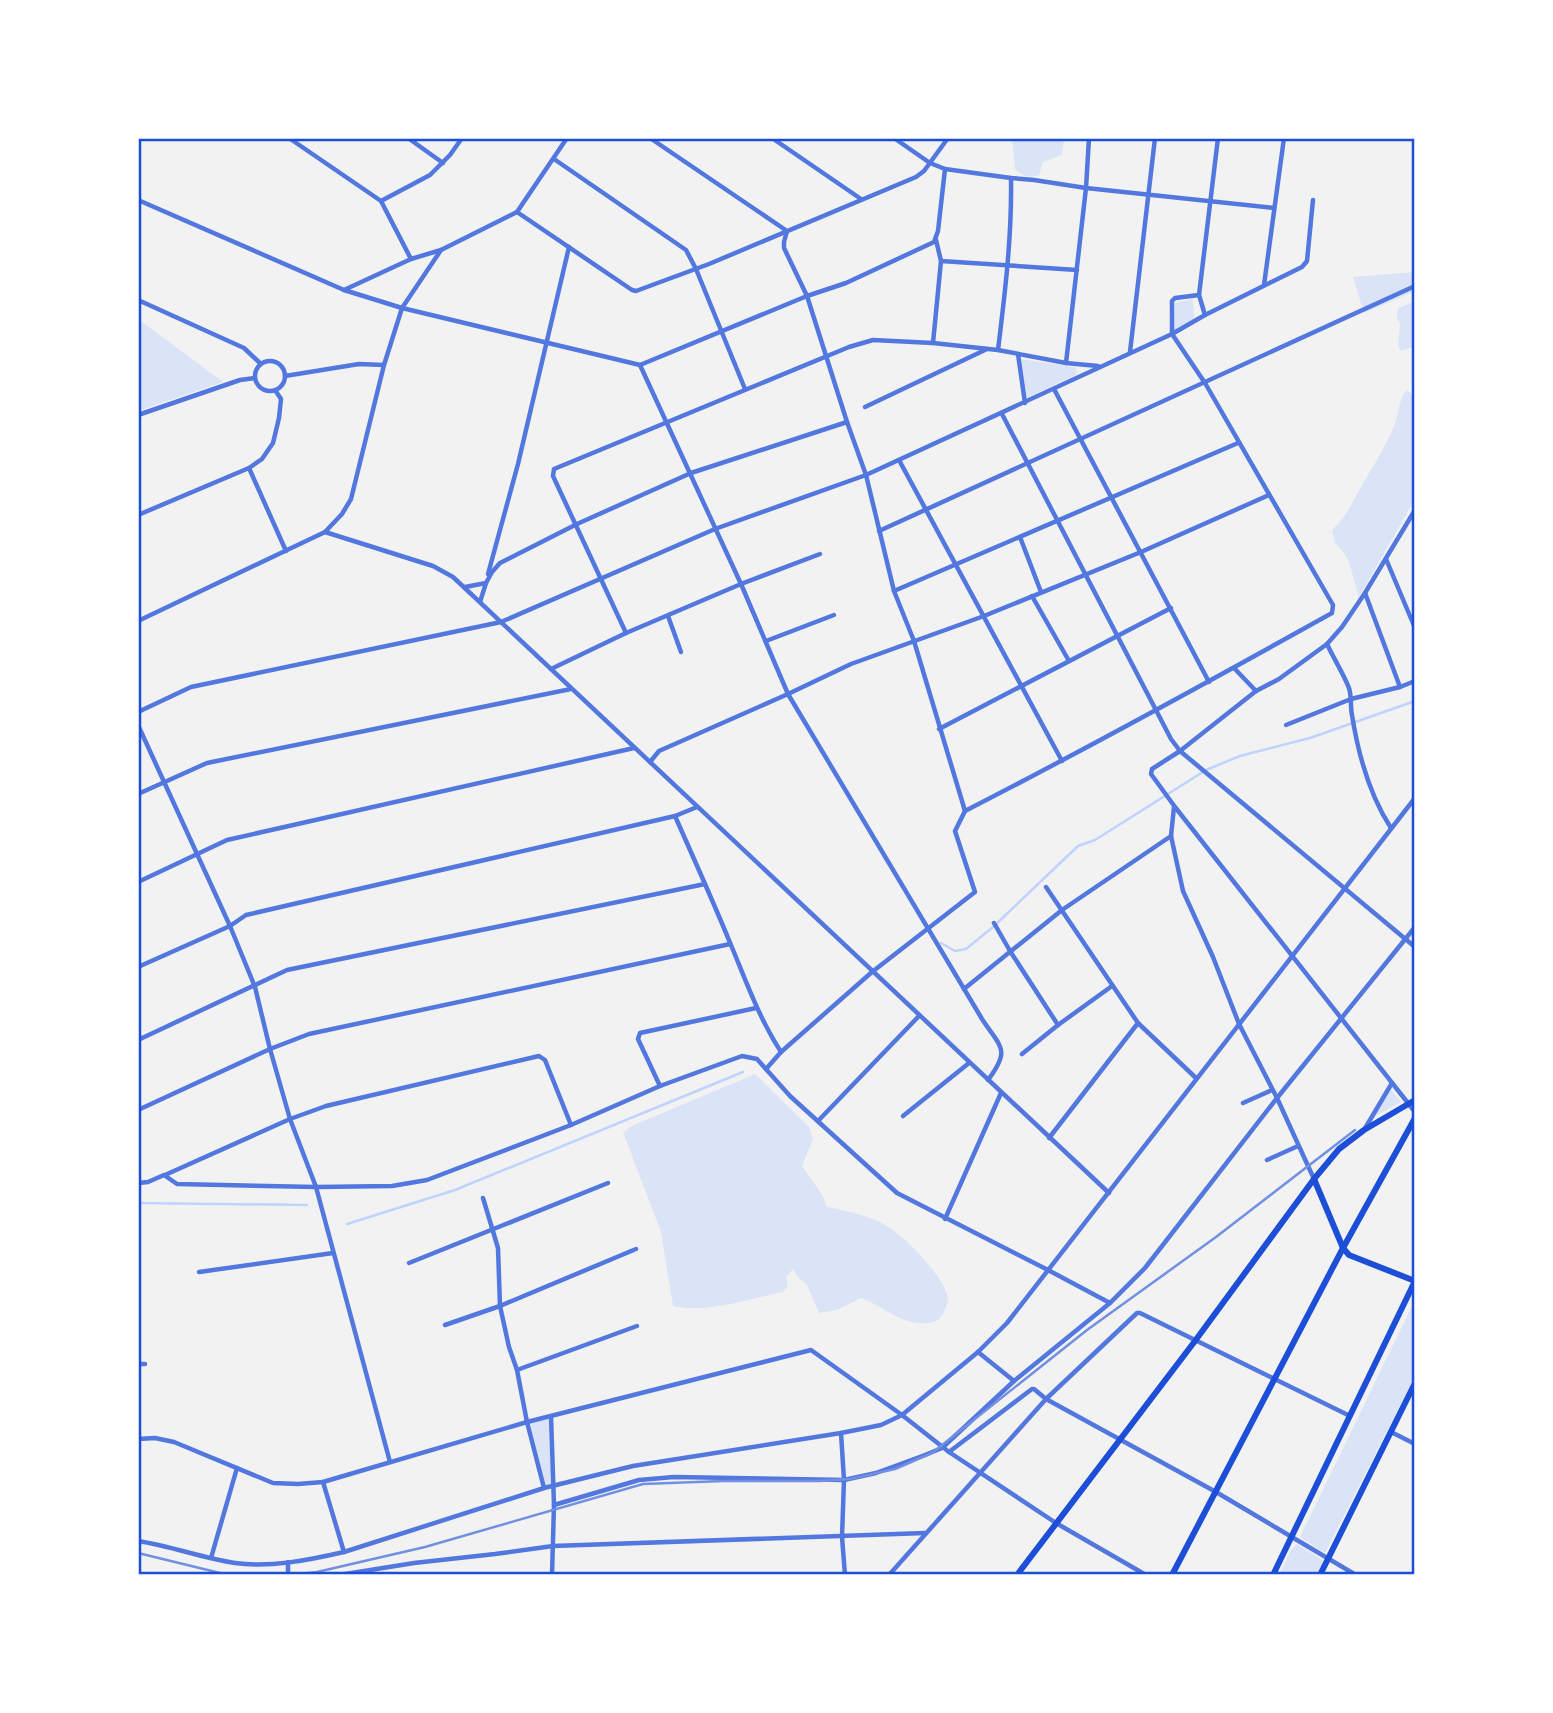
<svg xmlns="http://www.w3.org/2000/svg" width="1553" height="1713" font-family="Ubuntu,sans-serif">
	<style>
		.green { fill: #dbe4f7 }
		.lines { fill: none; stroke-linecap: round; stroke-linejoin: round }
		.stream { stroke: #bfd3fe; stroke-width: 2.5 }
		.minor { stroke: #5277de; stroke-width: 4.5 }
		.secondary { stroke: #1d4ed8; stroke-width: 6 }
		.rail { stroke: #7290e2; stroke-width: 2.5 }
		.neatline { fill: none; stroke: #1d4ed8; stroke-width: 2.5 }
	</style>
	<rect width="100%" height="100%" fill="#f2f2f2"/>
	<g class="green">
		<path d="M1012,138H1064L1062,155L1043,162L1039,175C1028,179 1023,176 1015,169Z"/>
		<polygon points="1415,272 1415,291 1364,313 1353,277"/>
		<polygon points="1193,299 1194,319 1174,331 1175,303"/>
		<polygon points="1415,301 1415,346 1401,351 1398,346 1400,324 1397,317 1397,313 1399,308"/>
		<polygon points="138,319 223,382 138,411"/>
		<polygon points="1020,359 1075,367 1077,372 1076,375 1026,398"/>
		<path d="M1407,390L1415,397V499L1359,597L1349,562L1344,553L1335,543L1332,530C1345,519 1351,504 1360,489C1372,468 1385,448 1394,426C1399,415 1398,399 1407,390Z"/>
		<path d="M755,1074L809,1127L813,1139L802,1166L823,1196L826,1206C846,1212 870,1215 887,1226C905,1237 946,1278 948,1299C948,1302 945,1311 943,1314C938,1323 929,1324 920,1323C898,1322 881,1305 861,1298L837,1310L819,1313L807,1285L797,1276L793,1269L786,1277L788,1286L783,1292C749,1299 707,1314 673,1306L661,1232L623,1132L634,1125Z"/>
		<polygon points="1391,1090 1401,1102 1366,1121"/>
		<polygon points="1415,1305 1415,1376 1325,1553 1300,1537 1411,1308"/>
		<polygon points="549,1419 552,1484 545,1486 530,1423"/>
		<polygon points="1297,1544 1324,1561 1320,1575 1279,1575 1291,1550"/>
	</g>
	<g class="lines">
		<g class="stream">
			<polyline points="941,943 955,951 966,949 993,927 1078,846 1095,840 1206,770 1240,756 1310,738 1415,701"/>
			<polyline points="138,1203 307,1205"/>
			<polyline points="347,1224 455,1190 743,1072"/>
		</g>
		<g class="minor">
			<polyline points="289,138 381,201 411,259"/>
			<polyline points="408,138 443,163"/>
			<polyline points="650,138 787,231 784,242 784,248 807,296 847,422 866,475 894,591 914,641 965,811"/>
			<polyline points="772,138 861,199"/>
			<polyline points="894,138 930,163 945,169 1011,178 1034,180 1086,188 1274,208"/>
			<polyline points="554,159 686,250 696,269 745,389"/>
			<polyline points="138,200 344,290 402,308 640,365 807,296 846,283 934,242 938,231 945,169"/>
			<polyline points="381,201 430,175 450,155 462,138"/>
			<polyline points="517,212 632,290 636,291 709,264 916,177 924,171 948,138"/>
			<polyline points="941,261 1077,270"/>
			<polyline points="1264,285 1284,138"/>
			<polyline points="344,290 411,259 441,250 517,212 567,138"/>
			<polyline points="138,300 244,348 261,364"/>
			<polyline points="1205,315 1199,295 1218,138"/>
			<polyline points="933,343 941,261 936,240"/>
			<path d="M998,350C1005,293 1012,236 1011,178"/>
			<polyline points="1130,352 1155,138"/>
			<polyline points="1018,354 1025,403"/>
			<circle cx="270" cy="376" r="15"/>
			<polyline points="1066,363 1086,188 1089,138"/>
			<path d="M640,365L741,584L788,694L982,1019C1001,1048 1011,1049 988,1080"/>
			<polyline points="285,376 359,364 384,365"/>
			<polyline points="1054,389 1209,682"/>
			<polyline points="865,407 987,349"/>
			<polyline points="1002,414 1171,739 1180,751 1415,947"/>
			<polyline points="138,415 240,380 255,378"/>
			<polyline points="899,460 1062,761"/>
			<polyline points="249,468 286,551"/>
			<polyline points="1415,510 1365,593 1342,627 1327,644 1279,679 1256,691 1180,751 1152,769 1151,774 1175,807 1415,1112"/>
			<polyline points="138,515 249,468 262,459 273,443 279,418 281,399 275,390"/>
			<polyline points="879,531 1415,286"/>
			<polyline points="325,532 433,566 453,577 1109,1193"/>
			<polyline points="1020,537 1041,592"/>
			<polyline points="1386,559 1415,628"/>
			<polyline points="488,574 518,464 569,247"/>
			<polyline points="465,587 486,583 492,572 500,563 577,524 691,473 847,422"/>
			<polyline points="894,591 1238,443"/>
			<polyline points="1365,593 1400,687"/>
			<polyline points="1032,596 1069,661"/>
			<polyline points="480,602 486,583"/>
			<polyline points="668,616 681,652"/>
			<polyline points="138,621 325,532 342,514 351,499 384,365 402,308 441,250"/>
			<polyline points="626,633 553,476 554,469 849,347 873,340 933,343 998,350 1066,363 1098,366"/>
			<polyline points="766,641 834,615"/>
			<path d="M1327,644C1334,659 1343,673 1349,688C1352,698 1350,706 1352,715C1358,753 1370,796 1391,828"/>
			<polyline points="1234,668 1256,691"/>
			<polyline points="551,669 626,633 741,584 820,554"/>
			<polyline points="138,712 191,687 501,622 715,529 866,475 1172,334 1205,315 1302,267 1307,261 1313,200"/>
			<polyline points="138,725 230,926 255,987 270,1049 290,1119 316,1187 390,1462"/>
			<polyline points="1286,725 1351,699 1400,687 1415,681"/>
			<polyline points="939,729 1171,608"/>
			<polyline points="650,762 659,751 788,694 851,664 984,616 1141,552 1269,495"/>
			<polyline points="138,794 207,763 571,689"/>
			<polyline points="1174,807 1171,836 1183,891 1213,957 1239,1024 1277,1098 1314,1179"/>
			<path d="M965,811C1088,748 1210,681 1332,613L1333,605L1205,383L1172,334V301L1175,298L1199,295"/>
			<path d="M675,816C694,859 713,901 731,945C746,981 759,1018 781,1052"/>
			<polyline points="138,882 227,840 634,748"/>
			<polyline points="1046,887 1138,1023 1196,1078"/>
			<polyline points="994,923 1010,951 1058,1025"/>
			<polyline points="138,967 230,926 246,915 675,816 697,807"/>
			<polyline points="964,989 1062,910 1171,836"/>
			<polyline points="138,1040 287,970 705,884"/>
			<polyline points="1022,1054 1058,1025 1112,986"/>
			<polyline points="766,1069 781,1052 872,972 975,892 955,831 965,811"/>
			<polyline points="660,1086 638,1039 640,1033 756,1008"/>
			<polyline points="1243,1103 1272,1090"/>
			<polyline points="138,1110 270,1049 309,1034 730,944"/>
			<polyline points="903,1116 969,1063"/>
			<polyline points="818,1121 919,1016"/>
			<polyline points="1364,1130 1392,1083"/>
			<polyline points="1049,1138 1138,1023"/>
			<polyline points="1267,1160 1298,1146"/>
			<polyline points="165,1175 290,1119 326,1106 539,1056 545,1060 571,1125"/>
			<polyline points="138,1183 148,1182 164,1175 177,1184 316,1187 392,1186 427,1180 571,1125 660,1086 742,1056 757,1059 790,1096 897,1193 1048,1270 1110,1303"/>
			<polyline points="483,1198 498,1248 500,1306 509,1347 517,1370 527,1422 544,1488"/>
			<polyline points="945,1219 1001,1093"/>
			<polyline points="409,1263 608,1183"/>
			<polyline points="199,1272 333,1253"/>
			<polyline points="445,1325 500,1306 636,1249"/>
			<polyline points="978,1352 1014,1381"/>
			<polyline points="138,1364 145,1364"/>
			<polyline points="517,1370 637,1326"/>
			<polyline points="551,1416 554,1505 552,1575"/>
			<polyline points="1391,1432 1415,1444"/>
			<polyline points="841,1433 844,1480 842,1537 845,1575"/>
			<polyline points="138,1439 155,1438 174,1442 273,1483 298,1484 323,1482 527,1422 811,1350 902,1415 949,1452 1056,1523 1146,1575"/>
			<polyline points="949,1452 1032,1389 1034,1389 1046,1399 1216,1492 1356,1575"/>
			<polyline points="323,1482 344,1552"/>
			<polyline points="554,1505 639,1480 674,1477 844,1480 876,1473 925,1455 942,1448 1014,1381 1110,1303 1145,1268 1277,1098 1415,927"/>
			<path d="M138,1541C171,1546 202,1558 235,1563C270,1568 309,1560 344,1552L544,1488L633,1466L841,1433L881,1425L902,1415L978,1352L1007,1323L1415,798"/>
			<polyline points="211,1558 237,1468"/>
			<polyline points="288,1575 288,1562"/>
			<polyline points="339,1575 414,1563 495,1554 553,1546 925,1533"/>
			<polyline points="889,1575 1046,1399 1137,1313 1140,1313 1350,1416"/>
		</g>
		<g class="secondary">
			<polyline points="1314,1179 1343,1248 1349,1255 1415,1281"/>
			<polyline points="1017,1575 1195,1341 1314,1179 1339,1149 1364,1130 1415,1100"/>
			<polyline points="1172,1575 1343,1248 1415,1118"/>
			<polyline points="1273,1575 1415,1281"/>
			<polyline points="1320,1575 1415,1383"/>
		</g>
		<g class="rail">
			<polyline points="138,1553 220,1573 257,1575"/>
			<polyline points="291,1575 317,1572 425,1547 643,1484 723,1481 820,1481 850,1479 895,1469 932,1453 1087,1330 1216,1237 1355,1130"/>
		</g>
	</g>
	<rect width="1553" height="1713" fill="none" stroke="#ffffff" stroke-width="280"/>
	<rect x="140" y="140" width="1273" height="1433" class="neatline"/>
</svg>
